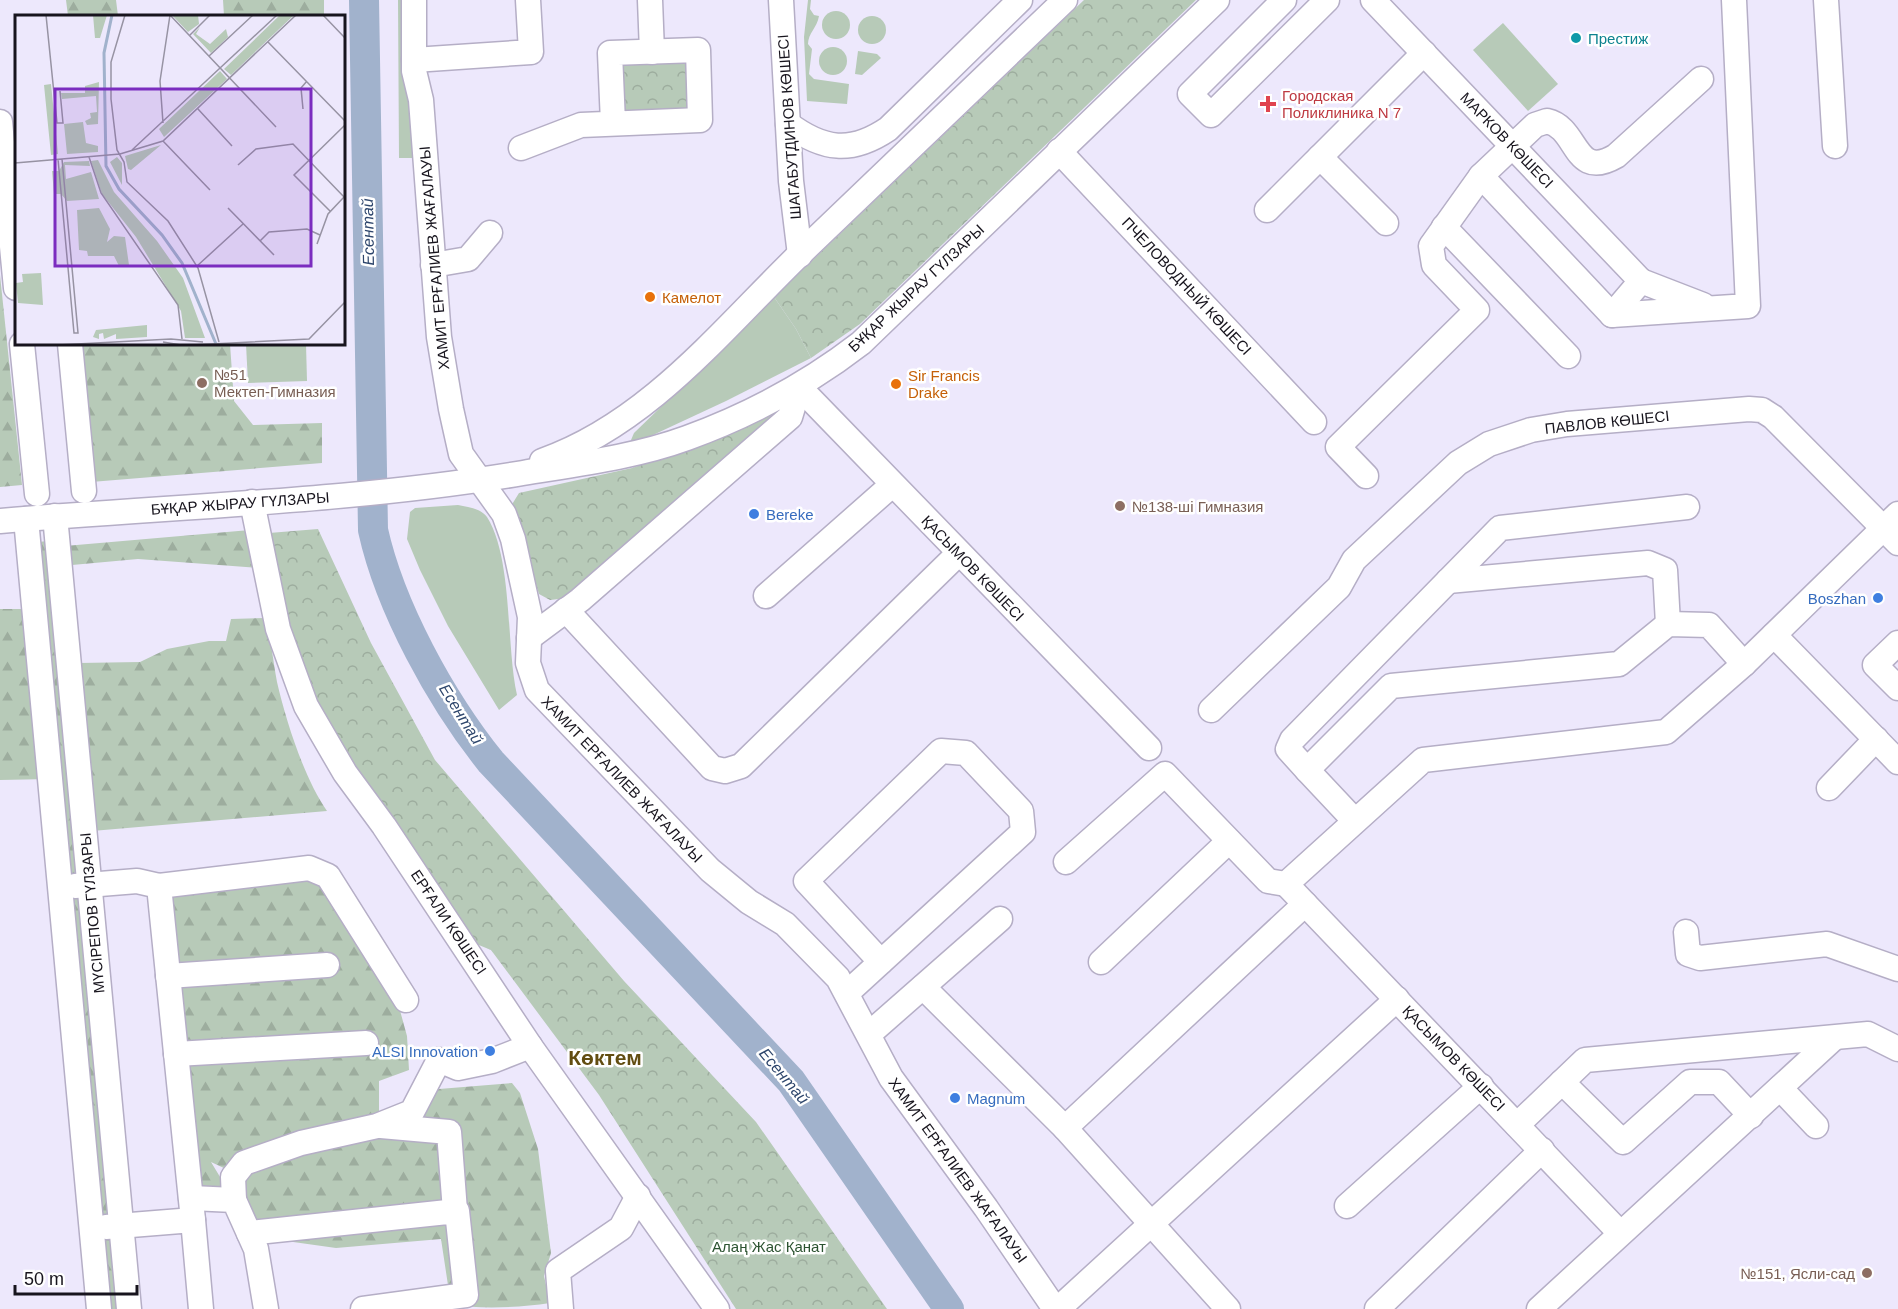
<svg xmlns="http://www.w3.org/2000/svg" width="1898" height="1309" font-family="Helvetica,sans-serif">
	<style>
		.green { fill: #b7cab8 }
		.forest { fill: url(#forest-firs) }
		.park { fill: url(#park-crowns) }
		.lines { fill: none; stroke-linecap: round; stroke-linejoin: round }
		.river { stroke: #a1b2cc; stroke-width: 30 }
		.minor-casing { stroke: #b5aec6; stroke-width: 27 }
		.minor { stroke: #fff; stroke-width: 24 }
		.culture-dot { fill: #0f9aa8; stroke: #fff; stroke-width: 2 }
		.health-dot { fill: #e0444e; stroke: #fff; stroke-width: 2 }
		.food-dot { fill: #e8710a; stroke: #fff; stroke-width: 2 }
		.education-dot { fill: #8d6e63; stroke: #fff; stroke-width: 2 }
		.shop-dot { fill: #3f7fe0; stroke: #fff; stroke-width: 2 }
		.labels { text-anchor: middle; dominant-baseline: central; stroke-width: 5; stroke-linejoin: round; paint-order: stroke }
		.culture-label { font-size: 15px; fill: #0d838f; stroke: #fff; text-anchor: start }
		.health-label { font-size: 15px; fill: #be3a42; stroke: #fff; text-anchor: start }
		.street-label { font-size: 15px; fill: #17141d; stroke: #fff }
		.food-label { font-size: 15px; fill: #c56008; stroke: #fff; text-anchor: start }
		.education-label { font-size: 15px; fill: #785e54; stroke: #fff; text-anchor: start }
		.shop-label { font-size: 15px; fill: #366cbe; stroke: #fff; text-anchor: start }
		.park-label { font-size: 15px; fill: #2c5331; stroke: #fff }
		.water-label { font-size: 16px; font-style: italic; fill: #2e466c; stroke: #fff }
		.district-label { font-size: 21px; font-weight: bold; fill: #624d11; stroke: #fff }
		.inset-river { fill: none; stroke: #a1b2cc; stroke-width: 3 }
		.inset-road { fill: none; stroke: #9793a3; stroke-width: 1.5 }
		.view { fill: #7b2cbf; fill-opacity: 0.15; stroke: #7b2cbf; stroke-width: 3 }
		.inset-edge { fill: none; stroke: #17141d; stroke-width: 3 }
	</style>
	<defs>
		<pattern id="forest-firs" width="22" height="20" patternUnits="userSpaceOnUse" patternTransform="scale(1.5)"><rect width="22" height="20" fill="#b7cab8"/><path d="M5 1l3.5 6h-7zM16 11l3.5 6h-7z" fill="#9dad9e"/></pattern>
		<pattern id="park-crowns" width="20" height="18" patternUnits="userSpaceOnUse" patternTransform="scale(1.5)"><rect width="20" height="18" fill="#b7cab8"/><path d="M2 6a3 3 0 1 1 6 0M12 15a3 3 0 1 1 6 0" fill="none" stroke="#9dad9e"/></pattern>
	</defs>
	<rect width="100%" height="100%" fill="#ede8fc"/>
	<g class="green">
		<polygon points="398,0 402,0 403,79 409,100 414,158 399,158"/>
		<path d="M808,0H811L810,9L814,15L819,16C817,28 808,33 808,44L812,49L809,74L814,79L849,84L847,104L807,101L804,37Z"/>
		<circle cx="836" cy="25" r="14"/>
		<circle cx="872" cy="30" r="14"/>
		<polygon points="1503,23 1558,84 1528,111 1473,50"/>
		<circle cx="833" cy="61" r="14"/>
		<polygon points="858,51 877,54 881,58 862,75 855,74"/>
		<polygon points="774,297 796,329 811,358 726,401 638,442 631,440 634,433"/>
		<polygon points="246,344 306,344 307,381 248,383"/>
		<path d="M458,505C468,507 480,508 487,517C513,558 506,647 517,695L499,710L448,626L420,570L407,539L410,512L415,508Z"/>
	</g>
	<g class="forest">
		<polygon points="66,0 116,0 118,16 68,16"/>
		<polygon points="223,0 324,0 324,16 224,16"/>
		<polygon points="0,275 22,485 0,487"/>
		<polygon points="79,344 230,344 234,401 253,425 322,423 322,463 91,482"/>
		<path d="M250,530L258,568L138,559L72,565L78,663L140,662L167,649L209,641H226L231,619L265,618C271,639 273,660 277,682C286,721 304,778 327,811L92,831L65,546Z"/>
		<polygon points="58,540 129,1309 99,1309 50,779 0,780 0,609 35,609 28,543"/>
		<path d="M309,877L324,884L393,985L407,1036L409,1070L379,1081V1116L439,1089L512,1083L520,1093L538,1149L551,1253L544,1276L550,1303C518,1308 482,1309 451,1305L441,1239L336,1248L243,1235L228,1170L211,1162L234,1200L181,1190L165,893Z"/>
	</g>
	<g class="park">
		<polygon points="1084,0 1196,0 860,324 811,358 796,329 774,297"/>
		<polygon points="689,61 691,114 622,117 620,63"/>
		<polygon points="780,409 783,413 567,598 550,600 539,594 511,506 519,493 632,468 720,438"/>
		<polygon points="318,529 371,643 435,760 624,981 756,1122 887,1309 736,1309 599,1095 491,950 469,941 352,777 299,663 269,533"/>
	</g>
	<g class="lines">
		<path class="river" d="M364,0L373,530C390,607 441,700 491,762L791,1081L949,1309"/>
		<g class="minor-casing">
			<g id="minor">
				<polyline points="414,0 414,71 421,100 439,337 451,409 461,454 504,514 513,539 530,617 528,663 537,690 710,870 749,902 785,924 838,978 891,1078 986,1208 1055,1309"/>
				<polyline points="650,0 652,52"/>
				<polyline points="781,0 791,181 800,255"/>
				<polyline points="1284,0 1190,94 1211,115 1327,0"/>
				<polyline points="1373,0 1641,281"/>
				<polyline points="1826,0 1835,146"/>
				<polyline points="414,60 531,52 528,0"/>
				<path d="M1701,79L1616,156C1573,181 1579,128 1547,121L1535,125L1481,176L1612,315L1748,306L1734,0"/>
				<polyline points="0,122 16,288"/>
				<path d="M788,124C823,150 851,154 888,129L1020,0"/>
				<polyline points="521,148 581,125 700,120 698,50 610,53 613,123"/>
				<polyline points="1059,151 1314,422"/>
				<polyline points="1320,157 1386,223"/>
				<polyline points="1267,210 1424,53"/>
				<polyline points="1444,227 1568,356"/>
				<polyline points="433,265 468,259 490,233"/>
				<polyline points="1612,315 1641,281 1703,305"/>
				<polyline points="22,344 37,494"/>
				<polyline points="70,344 84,491"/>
				<polyline points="799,387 1149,748"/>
				<path d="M542,461C650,423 723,328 802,252C889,168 977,84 1065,0"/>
				<polyline points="1366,476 1338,447 1477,310 1434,265 1431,246 1481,176"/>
				<polyline points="252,502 278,629 306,706 345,773 384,826 530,1046 717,1309"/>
				<polyline points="1687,507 1500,528 1292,740 1288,749 1307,770 1391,686 1619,664 1668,624 1709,625 1744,664"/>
				<polyline points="55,516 129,1309"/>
				<polyline points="26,519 99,1309"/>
				<path d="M0,521C174,506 351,502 523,473C578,464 635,457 687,438C750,415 808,384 861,343L1217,0"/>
				<polyline points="1448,581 1648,563 1665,570 1668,624"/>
				<polyline points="766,596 892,485"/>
				<polyline points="566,610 712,768 725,771 741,766 959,553"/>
				<polyline points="1774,635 1898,762"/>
				<polyline points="529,638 580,600 790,417 799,387"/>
				<polyline points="1898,643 1875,665 1898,688"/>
				<polyline points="1211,710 1339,587 1354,560 1458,463 1489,444 1531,430 1567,424 1749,409 1762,410 1773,417 1898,543"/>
				<polyline points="1307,770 1354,820"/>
				<polyline points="1829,788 1876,739"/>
				<polyline points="1066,862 1165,774 1268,881 1286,884"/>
				<polyline points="1286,884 1423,760 1666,732 1744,664 1898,514"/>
				<polyline points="1286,884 1620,1233"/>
				<polyline points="75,886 137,881 159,886 193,1220"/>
				<polyline points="159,886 309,868 328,876 406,1000"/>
				<polyline points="1686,932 1688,954 1700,958 1827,944 1898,969"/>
				<polyline points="1101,962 1229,841"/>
				<polyline points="168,976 327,965"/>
				<polyline points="923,987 1065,1128 1228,1309"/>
				<polyline points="847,993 1023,832 1021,811 966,753 941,751 806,881 881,962"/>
				<polyline points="869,1034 1000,919"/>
				<polyline points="176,1054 366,1043"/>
				<polyline points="1562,1082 1623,1142 1690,1082 1719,1082 1751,1116"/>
				<polyline points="1780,1088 1816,1126"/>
				<polyline points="1517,1125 1585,1060 1868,1034 1898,1049"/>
				<polyline points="381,1126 449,1132 455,1211"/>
				<polyline points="1065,1128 1305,904"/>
				<polyline points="191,1198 234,1200 256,1249 266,1309"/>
				<polyline points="234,1200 233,1177 244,1163 301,1143 377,1126 412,1112 439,1060 458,1068 492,1061 530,1046"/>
				<polyline points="1347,1206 1481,1086"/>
				<polyline points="106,1227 193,1220 201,1309"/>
				<polyline points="249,1233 457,1211 466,1295 363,1309"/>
				<polyline points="561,1309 558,1271 621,1228 638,1196"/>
				<polyline points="1058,1309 1397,999"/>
				<polyline points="1377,1309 1542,1150"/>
				<polyline points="1539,1309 1834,1038"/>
			</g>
		</g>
		<use href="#minor" class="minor"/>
	</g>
	<circle class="culture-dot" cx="1576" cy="38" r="6"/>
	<path class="health-dot" d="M1265 95h6v6h6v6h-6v6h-6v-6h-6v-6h6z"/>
	<g class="food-dot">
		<circle cx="650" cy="297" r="6"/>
		<circle cx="896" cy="384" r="6"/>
	</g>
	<g class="education-dot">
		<circle cx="202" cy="383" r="6"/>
		<circle cx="1120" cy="506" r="6"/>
		<circle cx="1867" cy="1273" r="6"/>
	</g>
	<g class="shop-dot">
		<circle cx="754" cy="514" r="6"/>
		<circle cx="1878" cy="598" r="6"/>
		<circle cx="490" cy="1051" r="6"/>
		<circle cx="955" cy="1098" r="6"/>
	</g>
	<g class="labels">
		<g class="culture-label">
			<text x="1588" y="38">Престиж</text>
		</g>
		<g class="health-label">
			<text x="1282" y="95">Городская<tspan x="1282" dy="17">Поликлиника N 7</tspan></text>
		</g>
		<g class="street-label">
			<text transform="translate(789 127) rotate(-94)">ШАГАБУТДИНОВ КӨШЕСІ</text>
			<text transform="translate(1507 140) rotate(46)">МАРКОВ КӨШЕСІ</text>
			<text transform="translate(434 258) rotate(-95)">ХАМИТ ЕРҒАЛИЕВ ЖАҒАЛАУЫ</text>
			<text transform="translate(1187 286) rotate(47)">ПЧЕЛОВОДНЫЙ КӨШЕСІ</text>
			<text transform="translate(916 288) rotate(-43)">БҰҚАР ЖЫРАУ ГҮЛЗАРЫ</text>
			<text transform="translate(1607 422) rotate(-6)">ПАВЛОВ КӨШЕСІ</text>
			<text transform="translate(240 503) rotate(-4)">БҰҚАР ЖЫРАУ ГҮЛЗАРЫ</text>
			<text transform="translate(973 568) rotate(46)">ҚАСЫМОВ КӨШЕСІ</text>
			<text transform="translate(622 779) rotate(46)">ХАМИТ ЕРҒАЛИЕВ ЖАҒАЛАУЫ</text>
			<text transform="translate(92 913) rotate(-95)">МҮСІРЕПОВ ГҮЛЗАРЫ</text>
			<text transform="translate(449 922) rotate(56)">ЕРҒАЛИ КӨШЕСІ</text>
			<text transform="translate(1454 1058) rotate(46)">ҚАСЫМОВ КӨШЕСІ</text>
			<text transform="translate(958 1170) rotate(54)">ХАМИТ ЕРҒАЛИЕВ ЖАҒАЛАУЫ</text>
		</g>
		<g class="food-label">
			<text x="662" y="297">Камелот</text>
			<text x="908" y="375">Sir Francis<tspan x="908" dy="17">Drake</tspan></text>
		</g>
		<g class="education-label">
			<text x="214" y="374">№51<tspan x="214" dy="17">Мектеп-Гимназия</tspan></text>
			<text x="1132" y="506">№138-ші Гимназия</text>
			<text x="1855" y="1273" text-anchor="end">№151, Ясли-сад</text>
		</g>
		<g class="shop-label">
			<text x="766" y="514">Bereke</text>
			<text x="1866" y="598" text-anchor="end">Boszhan</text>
			<text x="478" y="1051" text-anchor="end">ALSI Innovation</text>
			<text x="967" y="1098">Magnum</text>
		</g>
		<g class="park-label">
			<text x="769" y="1246">Алаң Жас Қанат</text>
		</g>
		<g class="water-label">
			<text transform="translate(368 232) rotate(-91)">Есентай</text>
			<text transform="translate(461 714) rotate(58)">Есентай</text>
			<text transform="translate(784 1076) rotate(50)">Есентай</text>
		</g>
		<g class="district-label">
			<text x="605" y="1057">Көктем</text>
		</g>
	</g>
	<g transform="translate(15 15)">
		<rect width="330" height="330" fill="#ede8fc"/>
		<path d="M78,0H92L85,23H80ZM185,12L181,19L195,29L211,14L213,22L196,38L178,19ZM102,142L107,148V170L95,147ZM26,258L28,290L3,288L1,268L8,267L7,259Z" fill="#b7cab8"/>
		<path d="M157,0H183L184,9L173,17ZM84,67L83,109L72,110L70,106L76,103L75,98L82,97L81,81L47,84L46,78H70V71ZM36,69L43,139L36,140L29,70ZM68,107L71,128L83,131V137L52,139L49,109ZM74,146L75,151L50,150L51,164L76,157L84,184L52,186L46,179H39L37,156H44L49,147ZM84,193L95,214L92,227L99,221L110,222L114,250L104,251L99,241H73L72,236L64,235L62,195Z" fill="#b7cab8"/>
		<path d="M265,0H279L216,60L209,54ZM205,56L212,64L149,122L144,114ZM146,130L116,155L113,154L110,141ZM83,145L99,177L142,226L168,263L190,323H170L166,296L121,222L87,179L76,146ZM132,310V322L101,324V319L89,324L88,318L84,319V324L78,322L81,315Z" fill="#b7cab8"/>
		<path class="inset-river" d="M97,0L89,38L91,151L104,174L147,220L167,248L201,329"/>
		<path class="inset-road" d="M31,0L42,108H48L45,76M110,0L96,47V84L102,135L109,147L112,167L153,206L183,253L204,327M155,0L261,112M308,0L330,23M175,20L195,0M253,27L330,106M194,41L238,0M183,94L217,131M288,94L286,73L292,66M148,108L145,66L155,0M148,126L195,175M117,135L262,0M74,142L86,178L163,290L167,324M43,144L59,318H63L47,144M0,148L105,139L148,126L281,0M223,150L241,134L278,129L330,183M213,193L259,240M315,196L279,160L330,110M245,226L254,217L292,214L305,220M302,229L313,199L329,182M182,251L228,209M148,327L166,330M43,330L156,324L188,327M177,330L294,324L330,287"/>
		<path class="view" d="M40,74H296V251H40Z"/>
		<rect width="330" height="330" class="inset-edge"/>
	</g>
	<path d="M15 1285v9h122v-9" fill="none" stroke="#17141d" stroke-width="3"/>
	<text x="24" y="1285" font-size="18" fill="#17141d" stroke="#ffffff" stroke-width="4.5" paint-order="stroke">50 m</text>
</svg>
